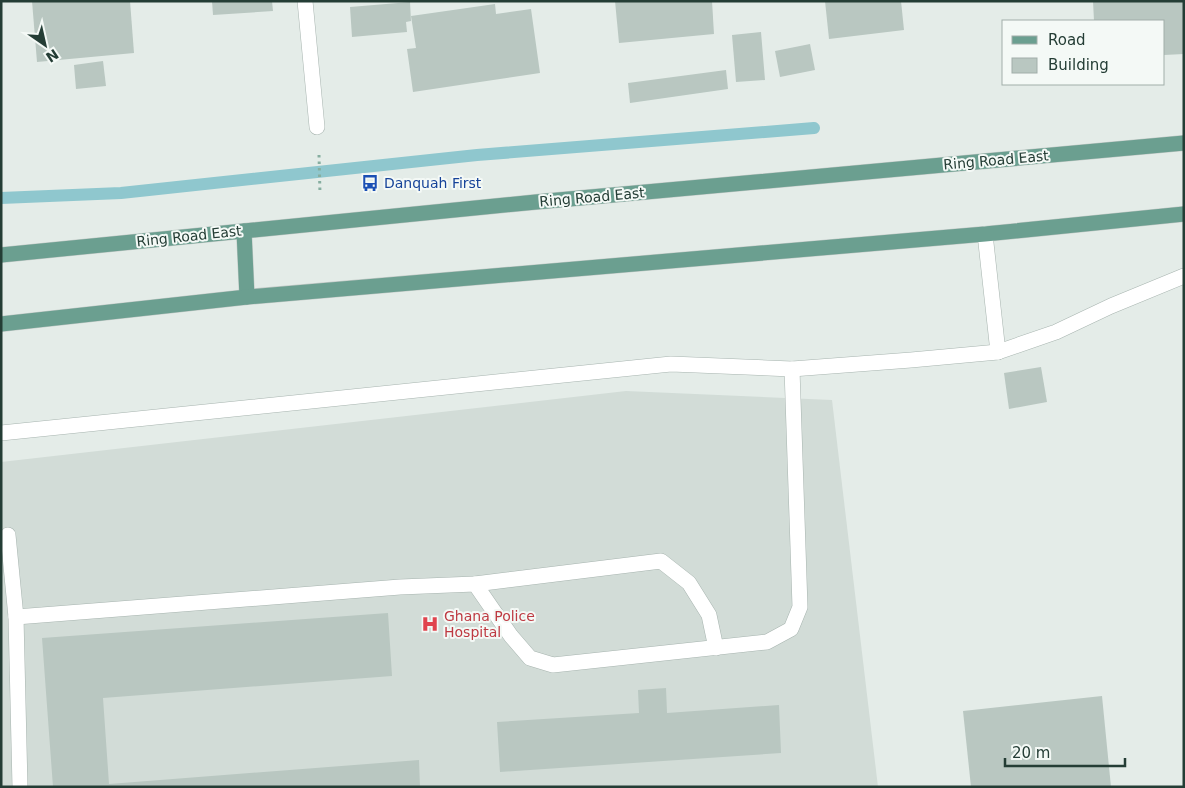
<svg xmlns="http://www.w3.org/2000/svg" width="1185" height="788" font-family="'DejaVu Sans',sans-serif">
	<style>
		.built { fill: #d2dcd7 }
		.lines { fill: none; stroke-linecap: round; stroke-linejoin: round }
		.stream { stroke: #8fc7ce; stroke-width: 12 }
		.building { fill: #b9c7c1 }
		.lane-casing { stroke: #a7b4af; stroke-width: 16 }
		.street-casing { stroke: #a7b4af; stroke-width: 16 }
		.primary-casing { stroke: #c2c9c6; stroke-width: 16 }
		.path { stroke: #86aea0; stroke-width: 3; stroke-dasharray: 2.5 4; stroke-linecap: butt }
		.lane { stroke: #fff; stroke-width: 15 }
		.street { stroke: #fff; stroke-width: 15 }
		.primary { stroke: #6b9f90; stroke-width: 15 }
		.labels { text-anchor: middle; dominant-baseline: central; stroke-width: 4; stroke-linejoin: round; paint-order: stroke }
		.street-label { font-size: 14px; fill: #243d35; stroke: #f4f9f6 }
		.transit-label { font-size: 14px; fill: #164399; stroke: #f4f9f6; text-anchor: start }
		.health-label { font-size: 14px; fill: #be3a42; stroke: #f4f9f6; text-anchor: start }
	</style>
	<rect width="100%" height="100%" fill="#e4ece8"/>
	<polygon class="built" points="626,391 832,400 878,787 1,787 1,462"/>
	<g class="lines">
		<polyline class="stream" points="1,198 121,193 477,155 814,128"/>
	</g>
	<g class="building">
		<polygon points="32,1 130,1 134,53 37,62"/>
		<polygon points="212,1 272,1 273,11 213,15"/>
		<polygon points="615,1 712,1 714,34 619,43"/>
		<polygon points="825,1 901,1 904,30 829,39"/>
		<polygon points="1093,1 1184,1 1184,54 1164,55 1164,21 1094,21"/>
		<polygon points="410,2 411,21 406,22 407,32 352,37 350,7"/>
		<polygon points="495,4 496,14 531,9 540,73 413,92 407,49 416,48 411,16"/>
		<polygon points="761,32 765,80 736,82 732,35"/>
		<polygon points="810,44 815,70 780,77 775,51"/>
		<polygon points="103,61 106,86 76,89 74,65"/>
		<polygon points="726,70 728,89 630,103 628,83"/>
		<polygon points="1041,367 1047,402 1009,409 1004,373"/>
		<polygon points="388,613 392,676 103,698 109,784 419,760 420,787 53,787 42,638"/>
		<polygon points="666,688 667,713 779,705 781,753 500,772 497,722 639,713 638,690"/>
		<polygon points="1102,696 1111,787 971,787 963,711"/>
	</g>
	<g class="lines">
		<g class="lane-casing">
			<g id="lane">
				<polyline points="8,535 16,617 20,787"/>
				<polyline points="475,584 661,561 689,583 709,615 716,648"/>
				<polyline points="16,617 400,587 475,584 511,636 530,658 553,665 767,642 791,629 800,607 792,369"/>
			</g>
		</g>
		<g class="street-casing">
			<g id="street">
				<polyline points="305,1 317,127"/>
				<polyline points="985,234 998,352"/>
				<polyline points="1,433 671,364 792,369 911,360 998,352 1056,332 1111,306 1184,276"/>
			</g>
		</g>
		<g class="primary-casing">
			<g id="primary">
				<polyline points="244,231 247,297"/>
				<polyline points="1,255 536,202 1184,143"/>
				<polyline points="1,324 247,297 985,234 1184,214"/>
			</g>
		</g>
		<polyline class="path" points="319,155 320,194"/>
		<use href="#lane" class="lane"/>
		<use href="#street" class="street"/>
		<use href="#primary" class="primary"/>
	</g>
	<defs>
		<g id="bus-bare" transform="scale(1.35)"><path d="M-5-6H5V4H4V6H2V4H-2V6H-4V4H-5ZM-3.5-4V0h7V-4ZM-3.5 1.2v1.5H-2V1.2ZM2 1.2v1.5H3.5V1.2Z" fill="#1a4fb4" stroke="#f4f9f6" stroke-width="2.5" paint-order="stroke"/></g>
		<g id="hospital-bare" transform="scale(1.35)"><path d="M-5-5h3v3.5h4V-5h3V5h-3V1.5h-4V5h-3Z" fill="#e0444e" stroke="#f4f9f6" stroke-width="2.5" paint-order="stroke"/></g>
	</defs>
	<g fill-rule="evenodd">
		<use href="#bus-bare" x="370" y="183"/>
		<use href="#hospital-bare" x="430" y="624"/>
	</g>
	<g class="labels">
		<g class="street-label">
			<text transform="translate(996 160) rotate(-5)">Ring Road East</text>
			<text transform="translate(592 197) rotate(-5)">Ring Road East</text>
			<text transform="translate(189 236) rotate(-6)">Ring Road East</text>
		</g>
		<g class="transit-label">
			<text x="384" y="183">Danquah First</text>
		</g>
		<g class="health-label">
			<text x="444" y="616">Ghana Police<tspan x="444" dy="16">Hospital</tspan></text>
		</g>
	</g>
	<rect width="1185" height="788" fill="none" stroke="#243d35" stroke-width="5"/>
	<rect x="1002" y="20" width="162" height="65" fill="#f4f9f6" stroke="#a1aea9"/>
	<rect x="1012" y="36" width="25" height="8" fill="#6b9f90" stroke="#a1aea9"/>
	<text x="1048" y="45" font-size="15" fill="#243d35">Road</text>
	<rect x="1012" y="58" width="25" height="15" fill="#b9c7c1" stroke="#a1aea9"/>
	<text x="1048" y="70" font-size="15" fill="#243d35">Building</text>
	<g transform="translate(45 45) rotate(146)" stroke="#f4f9f6" stroke-width="4" paint-order="stroke">
	<path d="M0-4L9 19L0 12L-9 19Z" fill="#243d35"/>
	<text y="-8" font-size="14" font-weight="bold" text-anchor="middle" fill="#243d35">N</text>
	</g>
	<path d="M1005 758v8h120v-8" fill="none" stroke="#243d35" stroke-width="2.5"/>
	<text x="1012" y="758" font-size="15" fill="#243d35" stroke="#f4f9f6" stroke-width="4" paint-order="stroke">20 m</text>
</svg>
